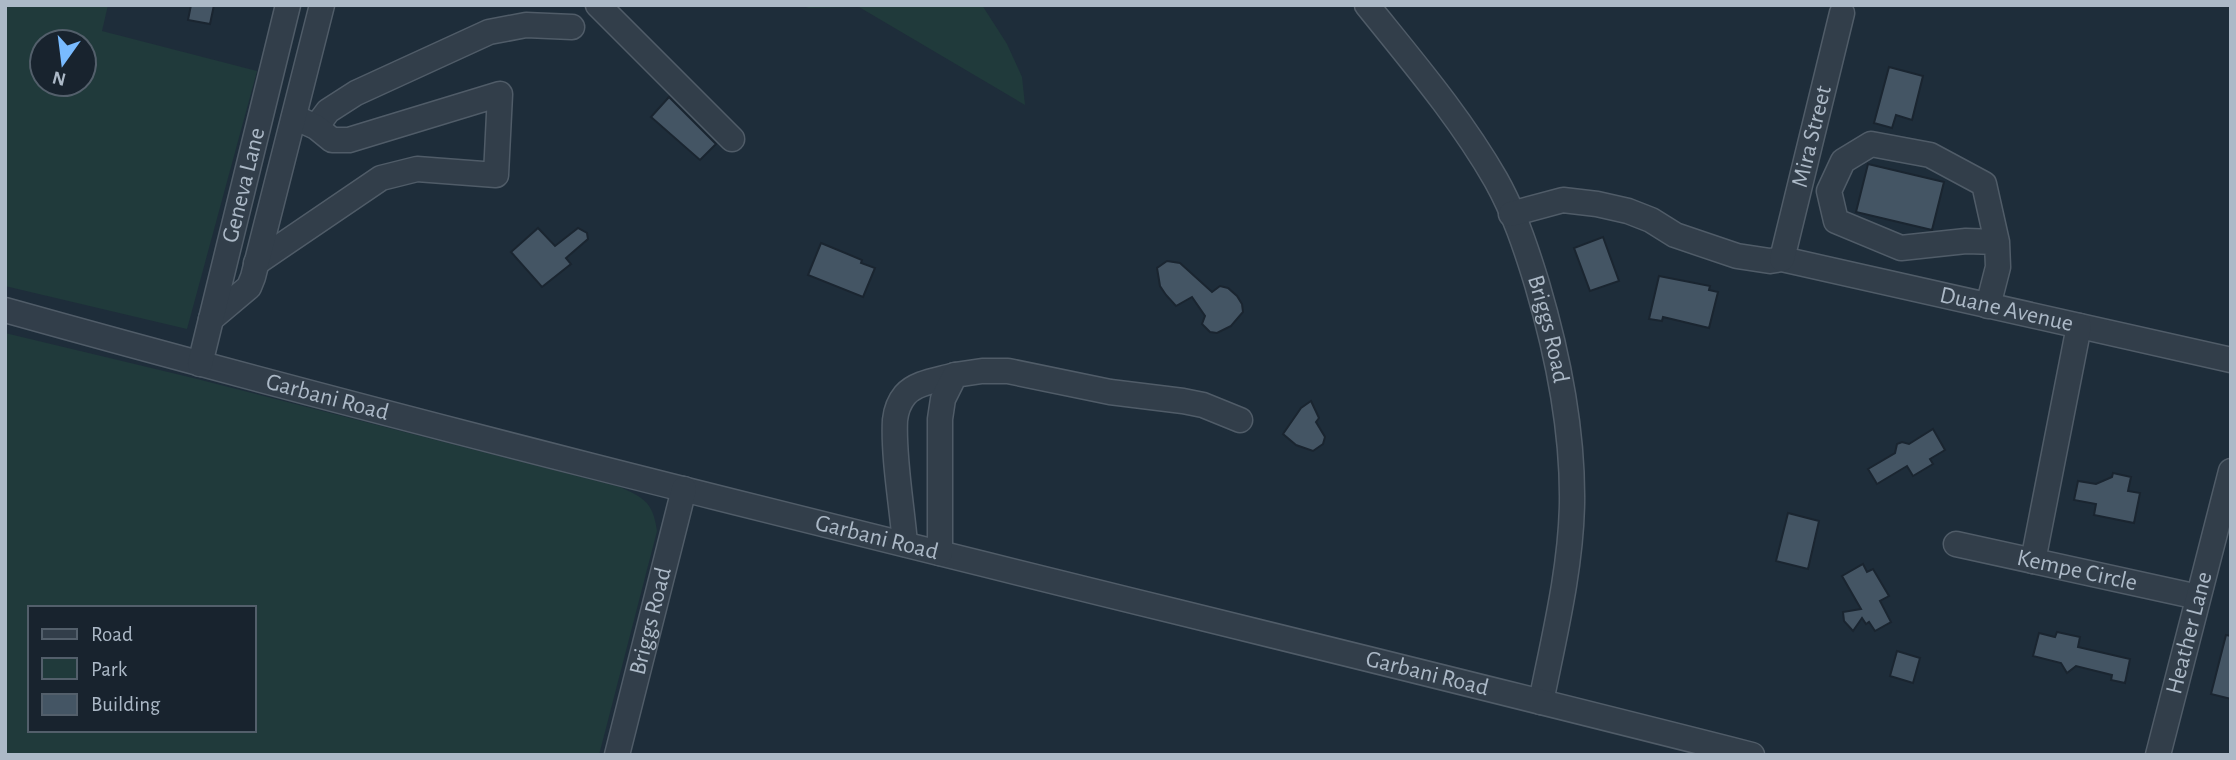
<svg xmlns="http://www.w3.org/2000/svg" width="2236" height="760" font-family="'Alegreya Sans',sans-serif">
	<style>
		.green { fill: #203a3b; fill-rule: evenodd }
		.building { fill: #445564; stroke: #1a2530; stroke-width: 2 }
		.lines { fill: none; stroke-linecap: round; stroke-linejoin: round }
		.minor-casing { stroke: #505c68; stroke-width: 27 }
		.minor { stroke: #323e4a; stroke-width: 24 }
		.labels { text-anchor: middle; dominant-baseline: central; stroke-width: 5; stroke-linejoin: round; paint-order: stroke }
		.street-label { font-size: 24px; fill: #acb9c7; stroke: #18232e }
	</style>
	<rect width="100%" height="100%" fill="#1e2d3a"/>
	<g class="green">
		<path d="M5,5H108L102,31L257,71L187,329L5,286ZM42,42H84V84H42Z"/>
		<polygon points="799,5 982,5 1007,44 1022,77 1025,105 859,7 809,8"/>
		<path d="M5,333L193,378L620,487C645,498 653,503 657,531L599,755H5ZM30,608H254V730H30Z"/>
	</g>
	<g class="building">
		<polygon points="191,5 214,5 210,24 188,20"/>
		<polygon points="1889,67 1923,76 1912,120 1896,115 1892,128 1874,123"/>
		<polygon points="669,97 716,144 700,160 651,117"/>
		<polygon points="1868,164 1944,182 1932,230 1856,212"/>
		<polygon points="538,228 555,246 578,228 587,233 588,239 566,258 571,264 542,287 511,252"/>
		<polygon points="1603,237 1619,281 1590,291 1574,248"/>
		<polygon points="821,243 862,260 861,263 875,268 863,297 808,275"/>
		<polygon points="1167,261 1180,263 1212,292 1220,286 1228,288 1237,296 1242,304 1243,312 1231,326 1217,333 1210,332 1202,324 1205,316 1192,297 1176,306 1166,295 1160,286 1157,268"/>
		<polygon points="1659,276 1710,286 1709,290 1718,292 1709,328 1663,317 1662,321 1649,319"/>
		<polygon points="1311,401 1319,418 1316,422 1325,437 1323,444 1313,451 1296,445 1283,434 1301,408"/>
		<polygon points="1933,429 1945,450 1930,459 1933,464 1913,476 1907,466 1877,484 1868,469 1895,453 1897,444 1902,442 1909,444"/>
		<polygon points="2113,473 2131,477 2128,491 2140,493 2134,523 2094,515 2096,504 2074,500 2078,481 2096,484 2112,477"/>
		<polygon points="1788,513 1819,521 1808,569 1776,561"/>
		<polygon points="1863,564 1867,572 1873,569 1889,596 1880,601 1891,622 1875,631 1869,622 1866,624 1862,618 1853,631 1844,621 1843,612 1861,609 1842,576"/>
		<polygon points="2057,632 2080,637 2078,647 2130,659 2125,683 2111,680 2112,675 2076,666 2067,673 2061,663 2033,656 2039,633 2055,637"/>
		<polygon points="2226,635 2231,636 2231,699 2211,694"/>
		<polygon points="1897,651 1920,658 1913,683 1890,676"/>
	</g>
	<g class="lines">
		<g class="minor-casing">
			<g id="minor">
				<polyline points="598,5 732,139"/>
				<path id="s1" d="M1367,5C1412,61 1460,117 1496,180C1514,212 1526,248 1537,284C1558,355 1573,428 1572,503C1571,569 1554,637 1541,702"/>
				<polyline points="316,127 328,111 356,93 489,32 526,25 572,27"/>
				<path id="s2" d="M1511,214L1563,200L1597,204L1628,211L1651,220L1675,235L1737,256L1770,261L1782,259L2231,360"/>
				<path id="s3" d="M1782,259L1842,13"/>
				<polyline points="256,263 381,178 417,169 496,175 500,94 349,140 332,140 316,127 294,117"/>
				<polyline points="1988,306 1998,267 1997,242 1966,241 1901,248 1836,221 1829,191 1843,161 1871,144 1930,155 1984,184 1997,242"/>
				<path id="s4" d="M5,310C584,472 1170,607 1752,755"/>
				<polyline points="211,319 249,287 253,277 322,5"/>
				<path id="s5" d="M200,364L288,5"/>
				<path d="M905,544C902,506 893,457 895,420C896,411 900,401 905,395C916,382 940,380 955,375"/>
				<path id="s6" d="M1956,544L2198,597"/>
				<polyline points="940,553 940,419 943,399 955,375 982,371 1008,371 1110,392 1183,401 1203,405 1240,420"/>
				<polyline points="2033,561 2079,326"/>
				<path id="s7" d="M617,755L684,489"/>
				<path id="s8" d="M2158,755L2231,471"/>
			</g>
		</g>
		<use href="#minor" class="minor"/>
	</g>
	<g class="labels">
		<g class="street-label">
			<text stroke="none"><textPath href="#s3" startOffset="126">Mira Street</textPath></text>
			<text stroke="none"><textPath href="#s5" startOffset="184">Geneva Lane</textPath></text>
			<text stroke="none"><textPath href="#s2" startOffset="514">Duane Avenue</textPath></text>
			<text stroke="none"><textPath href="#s1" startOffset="376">Briggs Road</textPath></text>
			<text stroke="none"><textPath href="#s4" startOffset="334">Garbani Road</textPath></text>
			<text stroke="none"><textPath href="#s4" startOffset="901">Garbani Road</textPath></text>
			<text stroke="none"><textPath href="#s6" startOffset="124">Kempe Circle</textPath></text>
			<text stroke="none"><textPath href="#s7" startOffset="138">Briggs Road</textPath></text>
			<text stroke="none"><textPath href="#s8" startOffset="126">Heather Lane</textPath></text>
			<text stroke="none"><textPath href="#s4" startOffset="1468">Garbani Road</textPath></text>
		</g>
	</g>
	<rect width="2236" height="760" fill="none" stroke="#acb9c7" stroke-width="14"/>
	<rect x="28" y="606" width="228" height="126" fill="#18232e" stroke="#535f6b" stroke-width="2"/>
	<rect x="42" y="629" width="35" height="10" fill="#323e4a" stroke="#535f6b" stroke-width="2"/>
	<text x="91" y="641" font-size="21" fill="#acb9c7">Road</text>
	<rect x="42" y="658" width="35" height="21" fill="#203a3b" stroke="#535f6b" stroke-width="2"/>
	<text x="91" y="676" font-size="21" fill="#acb9c7">Park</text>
	<rect x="42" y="694" width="35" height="21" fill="#445564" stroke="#535f6b" stroke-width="2"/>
	<text x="91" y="711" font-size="21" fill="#acb9c7">Building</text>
	<g transform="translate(63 63) rotate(194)"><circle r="33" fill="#18232e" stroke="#535f6b" stroke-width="2"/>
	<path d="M0-5L12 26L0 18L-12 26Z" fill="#79bbff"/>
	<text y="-10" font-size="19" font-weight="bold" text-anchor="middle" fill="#acb9c7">N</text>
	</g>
</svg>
